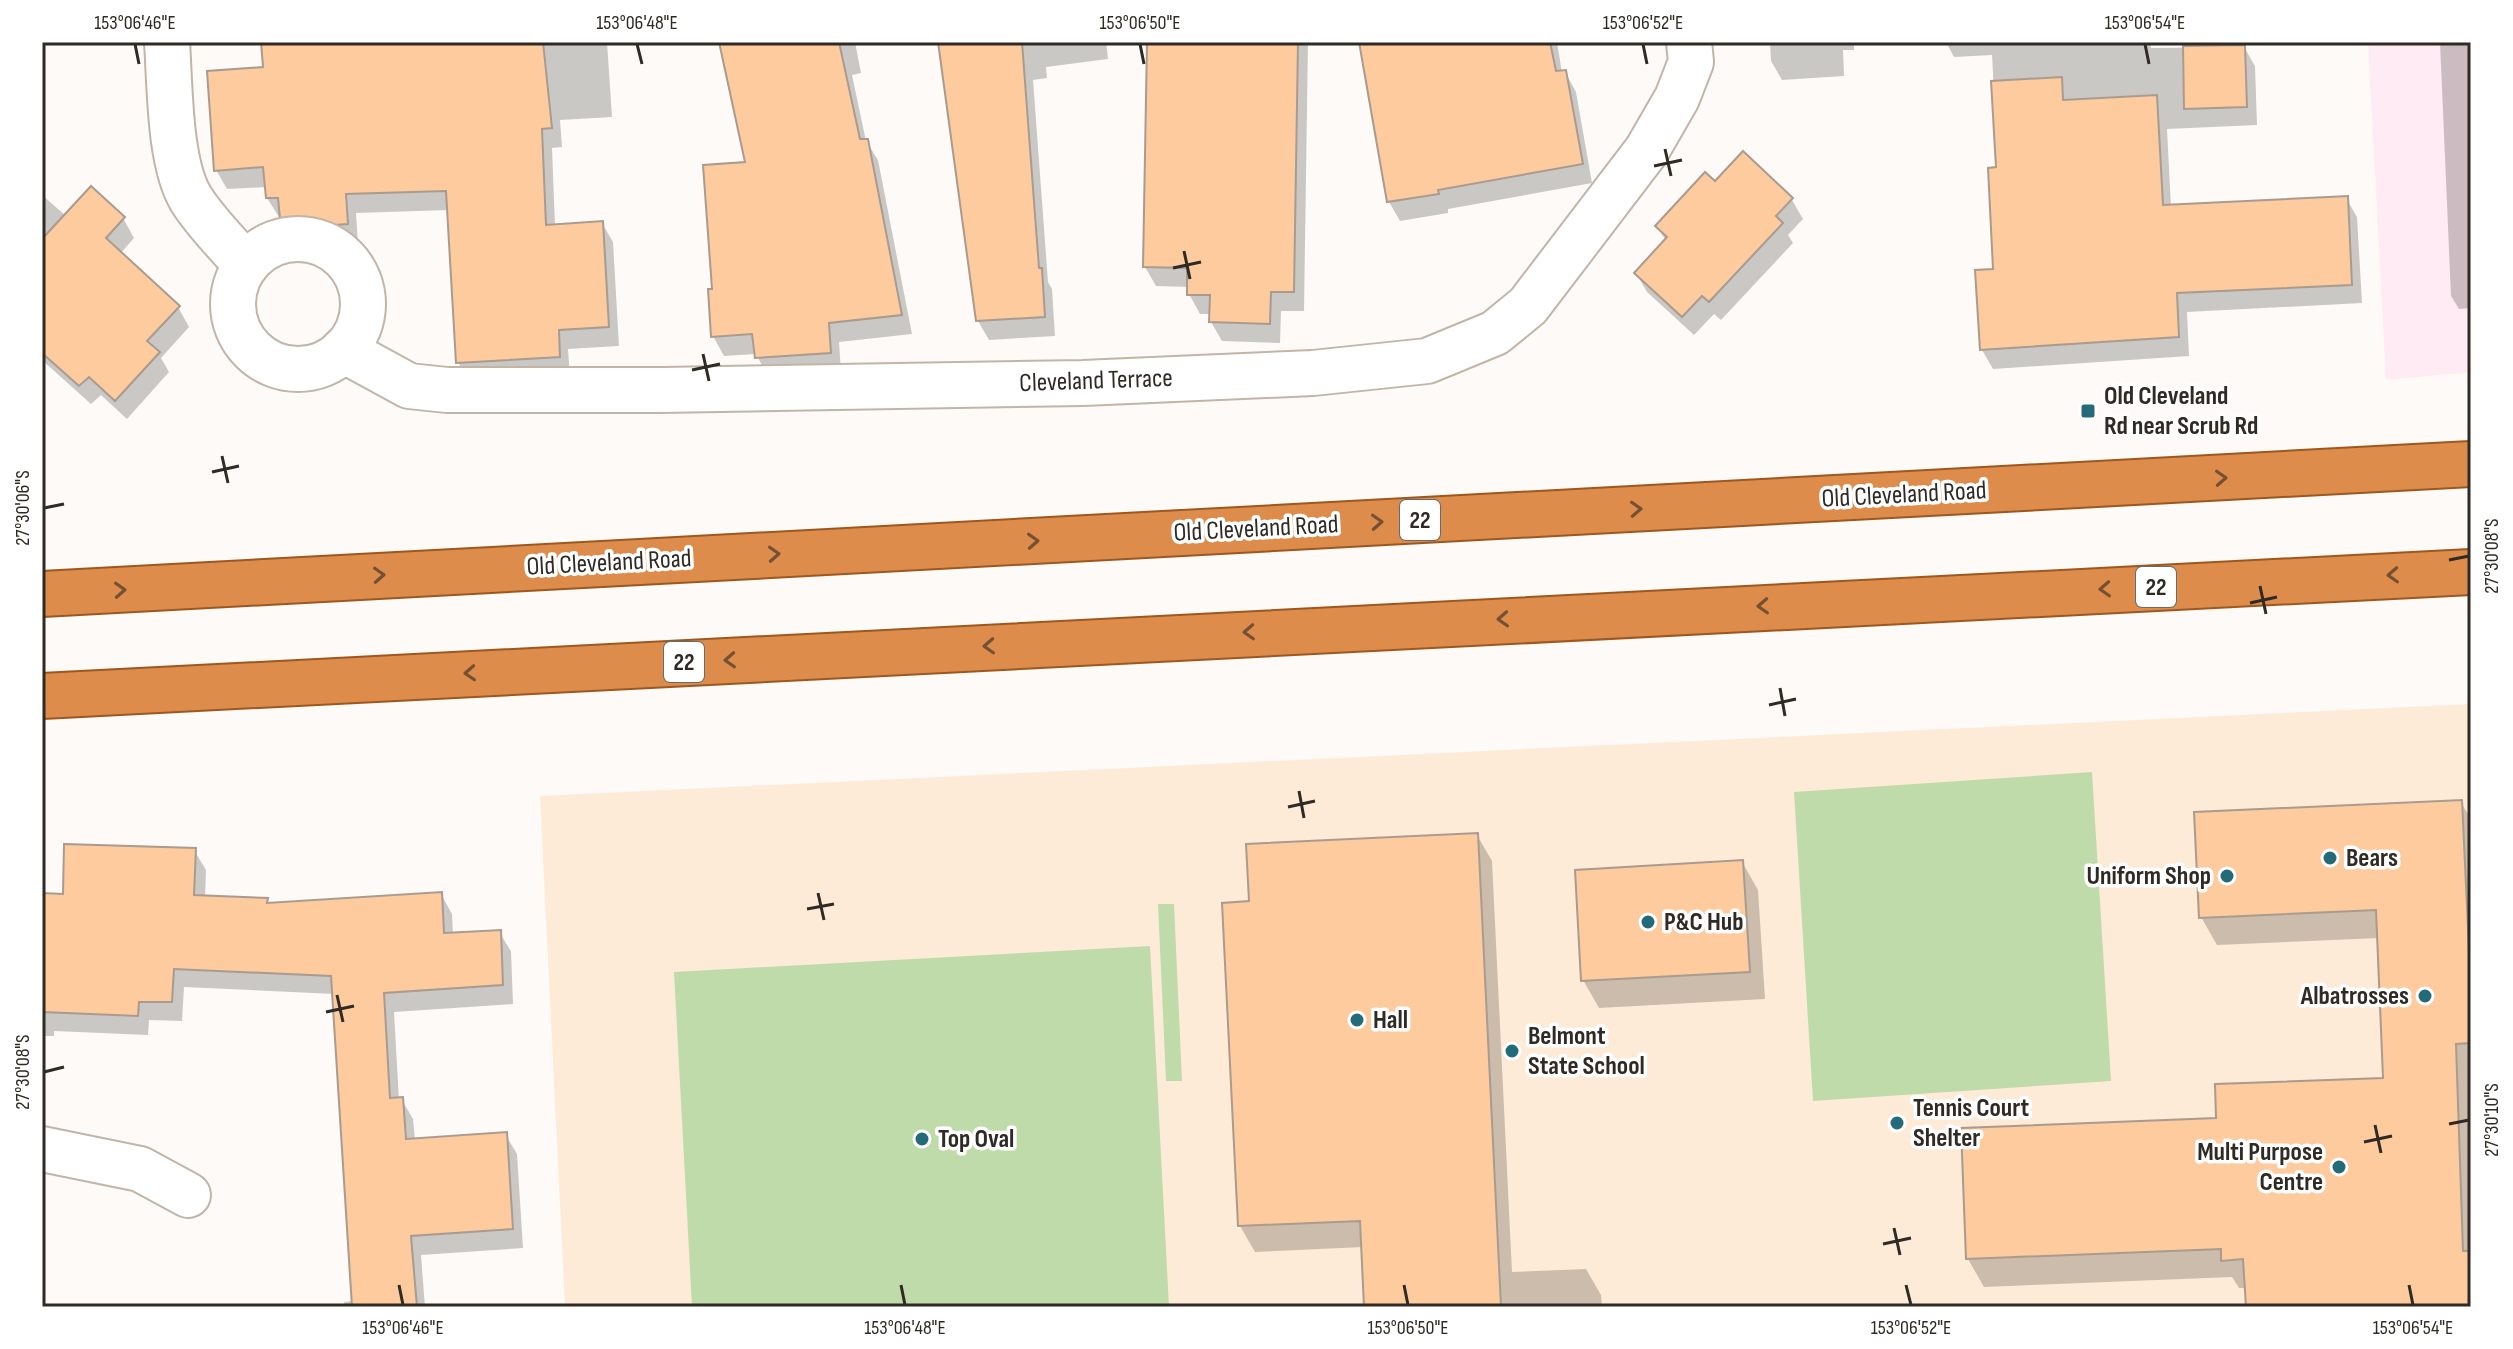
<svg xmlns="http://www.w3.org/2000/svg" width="2513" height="1349" font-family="'Sofia Sans Condensed',sans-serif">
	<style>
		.commercial { fill: #ffebf3 }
		.built { fill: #feebd7 }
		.green { fill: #c0dbaa }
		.shadow { fill: #0003 }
		.building { fill: #fdcb9e; stroke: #a99b8f; stroke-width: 2 }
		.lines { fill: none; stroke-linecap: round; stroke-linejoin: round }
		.minor-casing { stroke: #c2b5a8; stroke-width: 48 }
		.trunk-casing { stroke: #9c5820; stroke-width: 48 }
		.minor { stroke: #fff; stroke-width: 44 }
		.trunk { stroke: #de8c4b; stroke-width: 44 }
		.oneway { stroke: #755134 }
		.ticks { fill: none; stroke: #2f2a24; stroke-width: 3 }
		.poi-dot { fill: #246b79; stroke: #fff; stroke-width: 3 }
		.labels { text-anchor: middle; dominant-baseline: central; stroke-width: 7; stroke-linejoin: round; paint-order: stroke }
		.shield { fill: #fff; stroke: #6d6a66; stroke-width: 2 }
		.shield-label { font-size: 24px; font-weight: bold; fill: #2f2a24 }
		.street-label { font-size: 26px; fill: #2f2a24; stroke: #fff }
		.poi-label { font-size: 26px; font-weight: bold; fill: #2f2a24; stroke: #fff; text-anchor: start }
		.neatline { fill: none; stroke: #2f2a24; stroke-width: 3 }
		.ticks-label { font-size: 20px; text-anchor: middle; fill: #2f2a24 }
	</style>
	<rect width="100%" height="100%" fill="#fdfaf7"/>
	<polygon class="commercial" points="2368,42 2471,42 2471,372 2386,380"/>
	<polygon class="built" points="2471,704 2471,1307 565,1307 540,796"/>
	<g class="green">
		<polygon points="2092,772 2111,1081 1813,1101 1794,792"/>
		<polygon points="1158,904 1174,904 1182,1081 1166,1081"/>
		<polygon points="1150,946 1169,1307 692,1307 674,972"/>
	</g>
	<g class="shadow">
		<polygon points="274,42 607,42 612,117 560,120 562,147 552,148 555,226 602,223 613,242 619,346 568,349 570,376 469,382 458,362 449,210 356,213 358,244 294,247 283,228 282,217 279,217 267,198 267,187 227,189 216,170 265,69"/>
		<polygon points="725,42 855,42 861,73 852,75 866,141 878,160 912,334 839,342 841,372 768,377 756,354 724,356 713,336 747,164"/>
		<polygon points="940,42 1106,42 1108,59 1046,67 1047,78 1033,80 1048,282 1052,289 1055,336 989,340 978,321"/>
		<polygon points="1193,42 1308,42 1304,311 1281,311 1280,343 1222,341 1211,322 1211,314 1200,314 1189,294 1189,287 1156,286 1145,267"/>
		<polygon points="1380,42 1557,42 1562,73 1565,72 1576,92 1592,183 1448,209 1448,213 1400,221 1389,202 1361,45"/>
		<polygon points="1770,42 1854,42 1854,50 1843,50 1844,76 1782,80 1771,61"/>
		<polygon points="1946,42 2150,42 2151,48 2244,47 2255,66 2257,125 2167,129 2171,207 2346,198 2357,217 2362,303 2187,312 2189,356 1993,369 1982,350 1995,271 1998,169 1992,55 1954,57"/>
		<polygon points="2440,42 2471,42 2471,308 2459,309 2451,296"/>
		<polygon points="1743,154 1792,200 1803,219 1788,235 1793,243 1721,320 1714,314 1694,335 1647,292 1636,273 1666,241 1657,226 1715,183"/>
		<polygon points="42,195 66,216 123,218 134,238 120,254 178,307 189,327 161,358 169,372 127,419 101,395 91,404 42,360"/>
		<polygon points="2461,802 2471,820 2471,1307 2248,1307 2247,1288 2239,1288 2232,1277 1984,1287 1968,1259 2218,1120 2385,1080 2379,938 2217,945 2201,917"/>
		<polygon points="1477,835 1492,861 1512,1272 1586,1269 1601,1295 1602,1307 1366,1307 1363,1247 1255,1252 1240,1226 1251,903"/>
		<polygon points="194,850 206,870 205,898 266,900 270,905 441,894 452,914 453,935 499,932 511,951 513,1004 394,1012 399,1100 402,1100 413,1119 415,1140 505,1134 517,1154 523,1248 421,1255 425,1307 345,1307 344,1302 353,1301 334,994 184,987 182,1021 149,1020 148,1035 54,1031 54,1036 42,1036 42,895 65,896"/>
		<polygon points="1742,862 1758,890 1765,999 1599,1008 1583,980"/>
	</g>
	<g class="building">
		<polygon points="261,42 543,42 552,128 542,129 546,225 603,221 609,327 559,330 560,357 456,363 446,191 346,194 348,224 281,229 278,198 266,198 263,167 214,171 207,71 263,67"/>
		<polygon points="719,42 839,42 860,139 868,139 902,315 829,323 831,353 755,358 752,334 711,337 708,289 712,289 703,165 745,162"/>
		<polygon points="938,42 1022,42 1039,268 1042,268 1045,317 976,321"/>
		<polygon points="1147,42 1298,42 1294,292 1271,292 1270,324 1209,322 1210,295 1187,295 1187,268 1143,267"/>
		<polygon points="1359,42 1550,42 1556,71 1566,70 1583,164 1438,190 1439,194 1387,202"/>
		<polygon points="2245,45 2247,107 2184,109 2183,46"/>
		<polygon points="2062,77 2063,100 2157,95 2163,205 2348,196 2352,285 2177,293 2179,337 1980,350 1975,270 1993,269 1988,168 1996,167 1991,81"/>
		<polygon points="1743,151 1793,198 1776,216 1783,223 1709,302 1702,296 1682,317 1634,273 1667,237 1655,226 1705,172 1715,181"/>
		<polygon points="91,186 125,217 106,238 180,306 147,341 160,352 115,401 89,377 79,386 42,353 42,239"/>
		<polygon points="2462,800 2469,949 2471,949 2471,1043 2456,1044 2463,1251 2471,1251 2471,1307 2246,1307 2243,1259 2221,1261 2221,1249 1966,1259 1961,1128 2216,1118 2215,1084 2383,1078 2376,910 2199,918 2194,812"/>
		<polygon points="1478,833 1501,1307 1364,1307 1360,1221 1238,1226 1222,903 1249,901 1246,844"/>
		<polygon points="64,844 196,848 194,895 268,898 267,903 442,892 444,933 501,930 503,985 384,993 390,1098 403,1097 406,1139 507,1132 513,1229 411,1236 417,1307 352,1307 331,976 174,969 172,1002 139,1002 138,1016 42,1012 42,893 63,894"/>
		<polygon points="1743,860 1750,972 1581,981 1575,870"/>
	</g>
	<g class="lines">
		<g class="minor-casing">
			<g id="minor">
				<path d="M167,42C170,85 169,163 191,199C206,223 228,244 246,265"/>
				<circle cx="298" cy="304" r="65"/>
				<polyline points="343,350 409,386 447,390 662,390 1083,383 1313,373 1427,361 1495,333 1528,306 1647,150 1677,98 1691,62 1689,42"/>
				<polyline points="42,1149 140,1169 188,1195"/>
			</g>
		</g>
		<g class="trunk-casing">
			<g id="trunk">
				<polyline points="42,594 2471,464"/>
				<polyline points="42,696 2471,572"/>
			</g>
		</g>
		<use href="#minor" class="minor"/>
		<use href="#trunk" class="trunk"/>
	</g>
	<defs><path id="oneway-chevron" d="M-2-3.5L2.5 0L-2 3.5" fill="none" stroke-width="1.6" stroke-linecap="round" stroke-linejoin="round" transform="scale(2)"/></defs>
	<g class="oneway">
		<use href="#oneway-chevron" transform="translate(2221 478) rotate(-3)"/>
		<use href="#oneway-chevron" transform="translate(1636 509) rotate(-3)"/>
		<use href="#oneway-chevron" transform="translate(1377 522) rotate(-3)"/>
		<use href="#oneway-chevron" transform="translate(1033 541) rotate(-3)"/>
		<use href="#oneway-chevron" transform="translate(774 554) rotate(-3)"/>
		<use href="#oneway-chevron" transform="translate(379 575) rotate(-3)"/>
		<use href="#oneway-chevron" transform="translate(2393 575) rotate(177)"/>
		<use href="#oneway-chevron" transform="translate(2105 589) rotate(177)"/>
		<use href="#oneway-chevron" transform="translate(120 590) rotate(-3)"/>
		<use href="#oneway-chevron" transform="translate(1763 606) rotate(177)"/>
		<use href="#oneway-chevron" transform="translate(1503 619) rotate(177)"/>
		<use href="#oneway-chevron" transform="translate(1249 632) rotate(177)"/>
		<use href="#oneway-chevron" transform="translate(989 646) rotate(177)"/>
		<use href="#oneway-chevron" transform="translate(730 660) rotate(177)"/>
		<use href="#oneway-chevron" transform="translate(470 673) rotate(177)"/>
	</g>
	<path class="ticks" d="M135,44L139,64M637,44L642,64M1140,44L1144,64M1643,44L1647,64M2145,44L2149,64M1665,149L1671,176M1654,166L1682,160M1184,251L1190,279M1173,268L1201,262M703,354L709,381M692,370L720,364M222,456L228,483M212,472L239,466M44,508L64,504M2449,560L2469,556M2260,586L2266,614M2250,603L2277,597M1780,688L1785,716M1769,705L1796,699M1299,791L1304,818M1288,807L1315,801M818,893L824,920M807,909L834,904M337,995L343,1022M326,1012L354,1006M44,1072L64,1067M2449,1124L2469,1120M2375,1125L2381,1153M2364,1142L2392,1136M1894,1228L1900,1255M1883,1244L1911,1238M399,1285L403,1305M901,1285L905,1305M1404,1285L1408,1305M1906,1285L1911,1305M2409,1285L2413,1305"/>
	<g class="poi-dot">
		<rect x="2080" y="403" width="16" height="16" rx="4"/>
		<circle cx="2330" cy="858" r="8"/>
		<circle cx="2227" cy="876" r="8"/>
		<circle cx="1648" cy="922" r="8"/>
		<circle cx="2425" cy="996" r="8"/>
		<circle cx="1357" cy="1020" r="8"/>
		<circle cx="1512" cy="1051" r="8"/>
		<circle cx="1897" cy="1123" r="8"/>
		<circle cx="922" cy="1139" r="8"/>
		<circle cx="2339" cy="1167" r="8"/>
	</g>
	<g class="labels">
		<g class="shield">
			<rect x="1400" y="500" width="40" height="40" rx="6"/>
			<rect x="2136" y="567" width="40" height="40" rx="6"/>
			<rect x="664" y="642" width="40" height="40" rx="6"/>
		</g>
		<g class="shield-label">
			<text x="1420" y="520">22</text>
			<text x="2156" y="587">22</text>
			<text x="684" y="662">22</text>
		</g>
		<g class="street-label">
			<text transform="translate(1096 381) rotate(-2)">Cleveland Terrace</text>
			<text transform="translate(1904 495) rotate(-3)">Old Cleveland Road</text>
			<text transform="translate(1256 529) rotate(-3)">Old Cleveland Road</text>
			<text transform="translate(609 563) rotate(-3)">Old Cleveland Road</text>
		</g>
		<g class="poi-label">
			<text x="2104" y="396">Old Cleveland<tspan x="2104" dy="30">Rd near Scrub Rd</tspan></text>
			<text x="2346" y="858">Bears</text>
			<text x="2211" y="876" text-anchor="end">Uniform Shop</text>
			<text x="1664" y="922">P&amp;C Hub</text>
			<text x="2409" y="996" text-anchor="end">Albatrosses</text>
			<text x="1373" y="1020">Hall</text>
			<text x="1528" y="1036">Belmont<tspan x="1528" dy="30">State School</tspan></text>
			<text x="1913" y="1108">Tennis Court<tspan x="1913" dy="30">Shelter</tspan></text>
			<text x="938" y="1139">Top Oval</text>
			<text x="2323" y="1152" text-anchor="end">Multi Purpose<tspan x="2323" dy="30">Centre</tspan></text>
		</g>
	</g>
	<rect width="2513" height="1349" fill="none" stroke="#ffffff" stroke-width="88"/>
	<rect x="44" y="44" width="2425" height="1261" class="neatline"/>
	<g class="ticks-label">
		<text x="135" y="29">153°06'46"E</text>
		<text x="637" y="29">153°06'48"E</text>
		<text x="1140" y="29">153°06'50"E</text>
		<text x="1643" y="29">153°06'52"E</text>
		<text x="2145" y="29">153°06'54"E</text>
		<text transform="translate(22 508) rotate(-90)" y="7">27°30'06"S</text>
		<text transform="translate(2491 556) rotate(-90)" y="7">27°30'08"S</text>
		<text transform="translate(22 1072) rotate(-90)" y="7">27°30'08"S</text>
		<text transform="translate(2491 1120) rotate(-90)" y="7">27°30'10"S</text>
		<text x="403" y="1334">153°06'46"E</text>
		<text x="905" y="1334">153°06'48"E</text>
		<text x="1408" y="1334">153°06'50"E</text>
		<text x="1911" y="1334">153°06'52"E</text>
		<text x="2413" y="1334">153°06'54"E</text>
	</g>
</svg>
